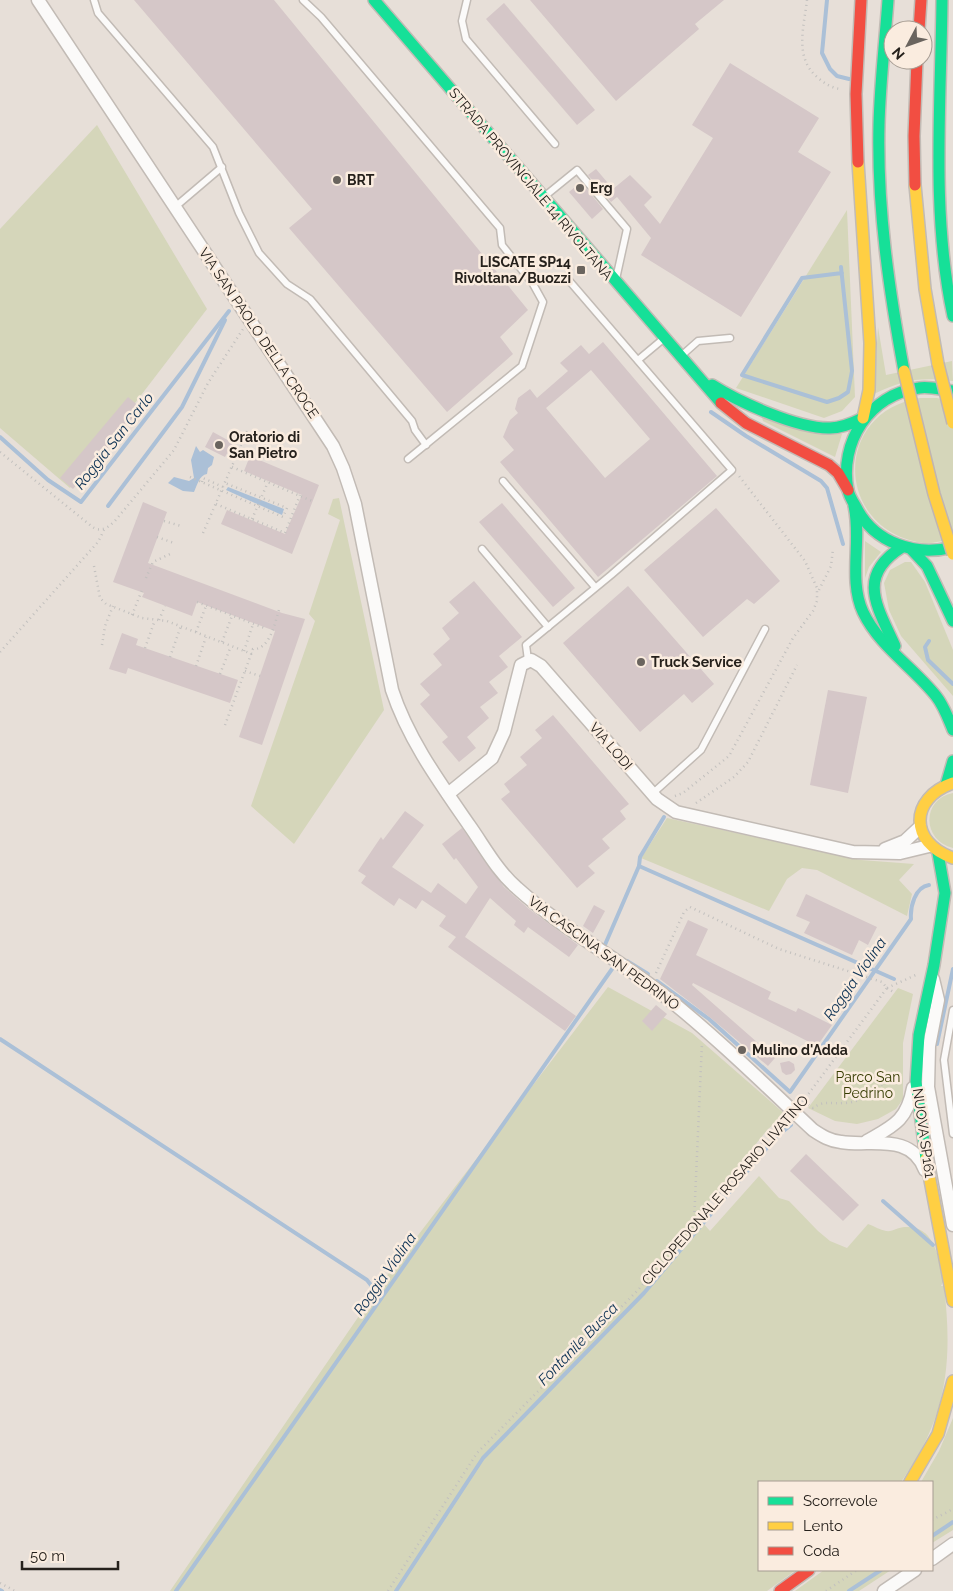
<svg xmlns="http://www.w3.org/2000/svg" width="953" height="1591" font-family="Raleway,sans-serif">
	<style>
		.green { fill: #d5d6ba }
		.water { fill: #abc0d7 }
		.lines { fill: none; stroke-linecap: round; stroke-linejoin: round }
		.stream { stroke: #abc0d7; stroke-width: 4 }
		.building { fill: #d5c7c8; fill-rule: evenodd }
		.lane-casing { stroke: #c2bbb5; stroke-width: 9 }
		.street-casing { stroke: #c2bbb5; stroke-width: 15 }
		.fast-casing { stroke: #c2bbb5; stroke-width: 14 }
		.slow-casing { stroke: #c2bbb5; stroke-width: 14 }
		.jam-casing { stroke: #c2bbb5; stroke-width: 14 }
		.path { stroke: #c2c0be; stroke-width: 2.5; stroke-dasharray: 1 4; stroke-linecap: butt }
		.lane { stroke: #fbfaf9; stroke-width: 6 }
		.street { stroke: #fbfaf9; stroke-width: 12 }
		.fast { stroke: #16e098; stroke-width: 11 }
		.slow { stroke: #ffcf43; stroke-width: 11 }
		.jam { stroke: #f24e42; stroke-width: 11 }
		.slow-bridge-casing { stroke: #c0b5b2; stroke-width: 14; stroke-linecap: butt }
		.slow-bridge { stroke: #ffcf43; stroke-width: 11 }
		.poi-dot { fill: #6a645e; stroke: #faecdf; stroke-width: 2 }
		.labels { text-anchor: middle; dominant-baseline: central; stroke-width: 5; stroke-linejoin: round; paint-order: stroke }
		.poi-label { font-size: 14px; font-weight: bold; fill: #26211c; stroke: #faecdf; text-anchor: start }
		.street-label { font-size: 14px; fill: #26211c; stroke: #faecdf }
		.park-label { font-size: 14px; fill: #363c02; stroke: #faecdf }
		.water-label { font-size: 15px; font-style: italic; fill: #092f52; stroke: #faecdf }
	</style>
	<rect width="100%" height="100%" fill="#e7dfd8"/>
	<g class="green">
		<polygon points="97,125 207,309 70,488 0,428 0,229"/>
		<polygon points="847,210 855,397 842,411 824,418 736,388"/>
		<path d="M878,327L886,375L952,361L953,381C919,377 905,379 874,394Z"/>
		<path d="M920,398H937L953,402V539C944,540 932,544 923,543C834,530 832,412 920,398Z"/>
		<polygon points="762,418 842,434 835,457 763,421"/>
		<polygon points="339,498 384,710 294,844 251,806 315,621 309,614 340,520 328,514 333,499"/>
		<polygon points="865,541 881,552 869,567 865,578"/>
		<polygon points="905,562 911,562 925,582 953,650 953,696 901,636 889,610 884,583 890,570"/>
		<path d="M953,793V848C922,841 921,799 953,793Z"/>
		<polygon points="667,818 861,860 914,864 899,880 912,894 907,916 817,870 802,868 787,879 769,911 641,858"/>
		<path d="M608,987L692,1033L786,1115L768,1129L697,1216L710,1231L759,1176L779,1198L789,1201L818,1231L830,1241L847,1248L868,1224C874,1226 880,1230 886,1231C893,1232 898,1227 905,1227C935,1225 938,1258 944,1280L941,1286H944C953,1363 947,1418 901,1482H759V1570H796L767,1591H170L383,1281Z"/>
		<polygon points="898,988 913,994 903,1043 903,1099 896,1109 878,1119 857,1124 835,1121 808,1108"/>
		<polygon points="953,1418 953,1530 932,1543 932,1482 921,1482 939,1451"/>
		<polygon points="824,1570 891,1570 859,1591 795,1591"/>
	</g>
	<g class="water">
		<path d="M196,446L200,452L203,450L214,457L212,465L208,468L207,474C199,475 197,486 194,492L183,491L168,483L174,477L189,481L194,478L191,460Z"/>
		<polygon points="228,487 284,509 282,515 226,490"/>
	</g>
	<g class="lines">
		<g class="stream">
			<polyline points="827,0 822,53 830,69 837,76 849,79"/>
			<polyline points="841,267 852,371 848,392 839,398 827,402 742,375 802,278 842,273"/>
			<polyline points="711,412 746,436 821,481 827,488 843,544"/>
			<polyline points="0,437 48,480 81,502 229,311"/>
			<polyline points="108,506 182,407 225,320"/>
			<polyline points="929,641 925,647 928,660 953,684"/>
			<polyline points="639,866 640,857 664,817"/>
			<polyline points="604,947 639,866 894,979"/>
			<polyline points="627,961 648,974"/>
			<path d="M657,981L709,1019L790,1092L911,919C910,907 915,887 929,885"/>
			<polyline points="0,1039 367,1280 381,1298"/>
			<polyline points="937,1044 953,969"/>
			<polyline points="883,1201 933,1245"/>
			<polyline points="932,1536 953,1522"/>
			<polyline points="0,1590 2,1591"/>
			<polyline points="176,1591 612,969"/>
			<polyline points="396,1591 483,1458 644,1293 776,1137 791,1125"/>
			<polyline points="849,1591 881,1570"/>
		</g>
	</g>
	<g class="building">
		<polygon points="134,0 274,0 528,310 500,337 513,354 447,412 289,228 312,209"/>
		<polygon points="530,0 724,0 695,24 699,29 616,101"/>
		<polygon points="504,3 595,110 577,125 486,19"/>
		<polygon points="730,63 819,118 798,152 831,172 741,317 641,255 651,238 617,197 611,202 588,175 596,169 613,189 630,175 652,197 644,205 660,224 713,138 692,125"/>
		<polygon points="581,182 603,209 592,219 569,192"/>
		<path d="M603,342L717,476L598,577L500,462L514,450L503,437L510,420L518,413L515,409L518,398L530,389L537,398L568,371L560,363L581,345L589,354ZM591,370L650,439L605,478L546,408Z"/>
		<polygon points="128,397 141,408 73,489 60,478"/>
		<polygon points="213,432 233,443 225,457 205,447"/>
		<polygon points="250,456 319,485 292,554 221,524 227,510 285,534 302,495 244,471"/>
		<polygon points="143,502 167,512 148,563 282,613 305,619 262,745 239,737 275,631 197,602 192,616 142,597 144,593 113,582"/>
		<polygon points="502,503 575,588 553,607 479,522"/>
		<polygon points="716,508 780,581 754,604 747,599 703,637 644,570"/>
		<polygon points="474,581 522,637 499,656 508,667 489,682 498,693 480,707 489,718 467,737 476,748 459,762 442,742 448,737 420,704 430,695 420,684 442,665 433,654 450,639 442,628 459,613 449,602"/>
		<polygon points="628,586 714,684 692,703 684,694 640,732 563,643"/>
		<polygon points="122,633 138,639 136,645 238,680 230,703 128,668 126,674 109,669"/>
		<polygon points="828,690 867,697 848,793 810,785"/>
		<polygon points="553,715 629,804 620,811 626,819 602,839 610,848 588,866 595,873 577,888 501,799 510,792 504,784 527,765 520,757 542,738 535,730"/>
		<polygon points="405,811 424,825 392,867 431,893 438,883 466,904 478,887 456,858 454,860 442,844 462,828 504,887 529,909 578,945 569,957 528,927 524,933 514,925 516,921 490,898 465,937 576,1016 565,1031 448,947 456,937 439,926 446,916 422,900 416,909 399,898 394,906 361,883 366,876 358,871 381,837 383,840"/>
		<polygon points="806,894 877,927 868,945 859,940 852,955 804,933 810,922 796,916"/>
		<polygon points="594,905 605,911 593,933 583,926"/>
		<polygon points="688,920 708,929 696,955 771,992 768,999 796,1012 798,1008 832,1025 817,1046 693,983 692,985 775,1058 768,1066 712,1019 660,979"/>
		<polygon points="656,1005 667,1014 652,1031 642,1021"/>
		<polygon points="789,1061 794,1064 795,1070 791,1074 786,1075 782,1072 780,1063"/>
		<polygon points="806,1154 859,1205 843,1221 790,1171"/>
	</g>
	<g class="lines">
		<g class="lane-casing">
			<g id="lane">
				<polyline points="94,0 98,13 213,147 239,213 259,253 287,284 310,299 412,421 415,430 426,445"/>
				<polyline points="303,0 321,17 500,228 502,245 533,284 543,302 522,366 408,459"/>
				<polyline points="467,0 462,21 466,39 555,144"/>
				<polyline points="545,196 577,170 627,229 616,279"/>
				<polyline points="175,207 222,167"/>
				<polyline points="680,357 698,341 730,338"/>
				<polyline points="638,360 662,340"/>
				<polyline points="503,481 595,587"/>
				<polyline points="482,549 548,627"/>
				<polyline points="528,660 526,645 611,575 732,470 566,277"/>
				<polyline points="652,794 701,750 765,629"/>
				<polyline points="953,1010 944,1060 953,1134"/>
			</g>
		</g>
		<g class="street-casing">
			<g id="street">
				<path d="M38,0L333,446L343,468L355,504L392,690C408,739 440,783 469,825C484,846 497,871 517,888C561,928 614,956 661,993C714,1035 763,1083 813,1130C822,1136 830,1141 841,1142C870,1147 911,1132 925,1170"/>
				<polyline points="448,794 492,758 504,732 521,665 531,660 541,666 657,799 676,812 853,852 900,853 929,846"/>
				<polyline points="885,849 905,841 920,827"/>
				<polyline points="933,979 938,1000 929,1046 928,1087 953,1225"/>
				<path d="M867,1141C893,1126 907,1121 913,1088"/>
				<polyline points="932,1559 953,1544"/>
				<polyline points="884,1591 915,1570"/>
			</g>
		</g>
		<g class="fast-casing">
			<g id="fast">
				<polyline points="374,0 721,403"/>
				<path d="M888,0C885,42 880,83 879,125C877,208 889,290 904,371"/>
				<path d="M942,0C941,103 931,215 953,316"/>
				<path d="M712,385C739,402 798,429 830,428C842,428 853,423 863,418"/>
				<path d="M953,391C942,390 929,386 919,388C869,394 839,443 848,490C849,496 853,502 856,507C874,543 916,557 953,547"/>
				<path d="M854,506C862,540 848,580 863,612C879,646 913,667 936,696C944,706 948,718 953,730"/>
				<polyline points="912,550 927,566 953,621"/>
				<path d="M895,646C877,606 856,576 902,547"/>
				<polyline points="946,785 953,761"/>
				<polyline points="926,1159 916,1082 919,1035 934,965 945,893 938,853"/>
			</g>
		</g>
		<g class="slow-casing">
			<g id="slow">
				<polyline points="858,162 870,343 869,390 863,418"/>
				<polyline points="915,185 925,289 938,364"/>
				<path d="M953,783C909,798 909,843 953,858"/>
				<polyline points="926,1159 953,1301"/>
				<polyline points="910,1482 938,1434 953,1381"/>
			</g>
		</g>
		<g class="jam-casing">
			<g id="jam">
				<polyline points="919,30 921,0"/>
				<polyline points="858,162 856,94 861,0"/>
				<polyline points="915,185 914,136 917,60"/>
				<polyline points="721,403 746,423 829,465 838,473 848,490"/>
				<polyline points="780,1591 809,1570"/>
			</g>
		</g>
		<g class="path">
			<path d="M807,0C804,27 794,57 817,77C824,83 831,88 841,89"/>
			<path d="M0,452L90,525C99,533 106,529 114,522L174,450L208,383L243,329"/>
			<polyline points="232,467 312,501"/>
			<polyline points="190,477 283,517 287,508 225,483"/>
			<polyline points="202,482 203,478 223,487"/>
			<polyline points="216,504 285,533 300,495"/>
			<polyline points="252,519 268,482"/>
			<polyline points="164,521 181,526"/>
			<polyline points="203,533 248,429"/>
			<polyline points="157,537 174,543"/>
			<polyline points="94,566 100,598 106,604 142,618 167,621 252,654"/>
			<polyline points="146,578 153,562 170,554"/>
			<polyline points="819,590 831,566 833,549"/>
			<polyline points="197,602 267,629"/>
			<polyline points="132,615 142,590"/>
			<polyline points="159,620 165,606"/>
			<polyline points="196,632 206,606"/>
			<polyline points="222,642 232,616"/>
			<polyline points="102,645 105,626 113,606"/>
			<polyline points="145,648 155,620"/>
			<polyline points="244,651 253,624"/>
			<polyline points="0,652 98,542 104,530"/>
			<polyline points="170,657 181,626"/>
			<polyline points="196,666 206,637"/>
			<polyline points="245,671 260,676"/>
			<polyline points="220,674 231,646"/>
			<path d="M225,725L253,649C270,650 275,622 279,610"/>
			<polyline points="675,796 683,793 729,756 793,638 813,611 817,601 817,588 805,561 739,476"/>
			<polyline points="696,803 734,777 748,762 797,665"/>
			<polyline points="656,973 684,912 690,907 779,949 882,982 887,988 801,1104"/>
			<polyline points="887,988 918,974"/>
			<polyline points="887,988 895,993"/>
			<path d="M804,1102L813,1108C824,1100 831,1104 843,1103C863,1103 885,1087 892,1069"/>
			<polyline points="694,1222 702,1043"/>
			<polyline points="932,1520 953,1509"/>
			<polyline points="0,1583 15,1591"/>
			<polyline points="388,1591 477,1453 639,1289 771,1132 787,1122"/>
			<polyline points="826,1591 857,1570"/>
		</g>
		<use href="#lane" class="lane"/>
		<use href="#street" class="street"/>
		<use href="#fast" class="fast"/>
		<use href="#slow" class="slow"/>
		<use href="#jam" class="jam"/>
		<g class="slow-bridge-casing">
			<g id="slow-bridge">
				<polyline points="938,364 953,423"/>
				<polyline points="904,371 934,494 953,554"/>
			</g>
		</g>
		<use href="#slow-bridge" class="slow-bridge"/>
	</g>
	<g class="poi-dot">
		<circle cx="337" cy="180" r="5"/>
		<circle cx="580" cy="188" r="5"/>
		<rect x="576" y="265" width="10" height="10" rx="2.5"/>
		<circle cx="219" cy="445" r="5"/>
		<circle cx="641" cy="662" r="5"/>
		<circle cx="742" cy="1050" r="5"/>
	</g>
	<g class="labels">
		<g class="poi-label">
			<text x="347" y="180">BRT</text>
			<text x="590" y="188">Erg</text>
			<text x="571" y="262" text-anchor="end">LISCATE SP14<tspan x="571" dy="16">Rivoltana/Buozzi</tspan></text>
			<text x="229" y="437">Oratorio di<tspan x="229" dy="16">San Pietro</tspan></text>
			<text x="651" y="662">Truck Service</text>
			<text x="752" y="1050">Mulino d'Adda</text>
		</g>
		<g class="street-label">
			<text transform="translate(531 184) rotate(50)">STRADA PROVINCIALE 14 RIVOLTANA</text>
			<text transform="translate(259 333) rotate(56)">VIA SAN PAOLO DELLA CROCE</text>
			<text transform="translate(611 746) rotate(49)">VIA LODI</text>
			<text transform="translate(604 953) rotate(36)">VIA CASCINA SAN PEDRINO</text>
			<text transform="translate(924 1133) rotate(82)">NUOVA SP161</text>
			<text transform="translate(725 1190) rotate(-49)">CICLOPEDONALE ROSARIO LIVATINO</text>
		</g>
		<g class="park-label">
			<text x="868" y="1077">Parco San<tspan x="868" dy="16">Pedrino</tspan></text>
		</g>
		<g class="water-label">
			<text transform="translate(114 441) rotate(-52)">Roggia San Carlo</text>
			<text transform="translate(855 979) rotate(-55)">Roggia Violina</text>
			<text transform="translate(385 1274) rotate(-55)">Roggia Violina</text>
			<text transform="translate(578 1344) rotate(-46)">Fontanile Busca</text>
		</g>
	</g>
	<rect x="758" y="1481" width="175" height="90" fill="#faecdf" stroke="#a59b91"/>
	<rect x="768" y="1497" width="25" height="8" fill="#16e098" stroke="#a59b91"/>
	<text x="803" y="1506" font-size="15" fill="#26211c">Scorrevole</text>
	<rect x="768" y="1522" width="25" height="8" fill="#ffcf43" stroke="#a59b91"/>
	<text x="803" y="1531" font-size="15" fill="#26211c">Lento</text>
	<rect x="768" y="1547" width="25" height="8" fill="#f24e42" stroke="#a59b91"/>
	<text x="803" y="1556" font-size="15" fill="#26211c">Coda</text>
	<g transform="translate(908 45) rotate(229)"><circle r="24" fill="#faecdf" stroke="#a59b91"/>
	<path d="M0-4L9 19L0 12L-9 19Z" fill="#6a645e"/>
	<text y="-8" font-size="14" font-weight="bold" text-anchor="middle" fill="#26211c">N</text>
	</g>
	<path d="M22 1561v8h96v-8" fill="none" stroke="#26211c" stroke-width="2.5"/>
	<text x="30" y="1561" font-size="15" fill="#26211c" stroke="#faecdf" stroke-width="4" paint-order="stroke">50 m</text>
</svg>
